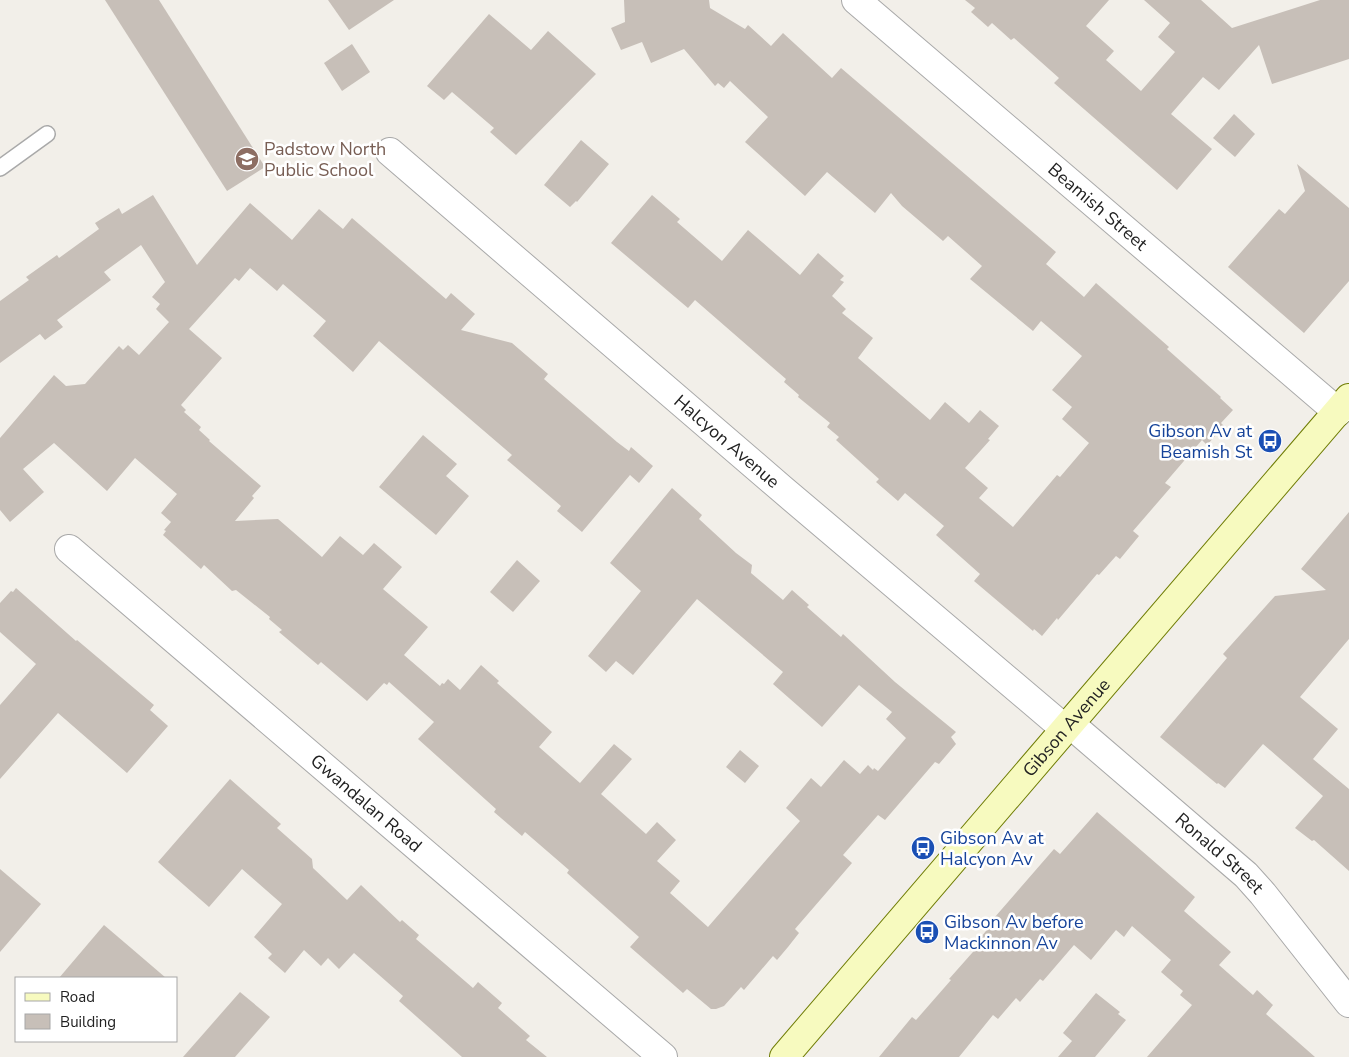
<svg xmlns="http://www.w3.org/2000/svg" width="1349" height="1057" font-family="'Nunito Sans',sans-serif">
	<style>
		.building { fill: #c7bfb8 }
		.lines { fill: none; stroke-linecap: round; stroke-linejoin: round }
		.lane-casing { stroke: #a9a9a9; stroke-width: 18 }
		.street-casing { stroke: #a9a9a9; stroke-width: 30 }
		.secondary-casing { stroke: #707d05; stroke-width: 30 }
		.lane { stroke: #fff; stroke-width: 15 }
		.street { stroke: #fff; stroke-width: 28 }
		.secondary { stroke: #f7fabf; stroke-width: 28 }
		.labels { text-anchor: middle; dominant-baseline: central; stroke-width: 5; stroke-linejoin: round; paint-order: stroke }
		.education-label { font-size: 18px; fill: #785e54; stroke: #fff; text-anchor: start }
		.street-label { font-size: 18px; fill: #222; stroke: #fff }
		.transit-label { font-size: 18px; fill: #164399; stroke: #fff; text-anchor: start }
	</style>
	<rect width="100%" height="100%" fill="#f2efe9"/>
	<g class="building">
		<polygon points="105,0 159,0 265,167 227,191"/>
		<polygon points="328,0 394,0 349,30"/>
		<polygon points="624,0 709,0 710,8 745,29 748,25 771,46 783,33 832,78 841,68 1056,252 1046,264 1084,297 1096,283 1169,347 1167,349 1221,397 1220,398 1233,410 1221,423 1224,426 1207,445 1202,440 1165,483 1171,487 1133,531 1139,536 1120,559 1116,556 1099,575 1097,574 1058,620 1057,618 1042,636 1034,629 1033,631 974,581 980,574 936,535 944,526 905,493 898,501 876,482 879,479 836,440 839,437 827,427 830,423 798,397 799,395 784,382 786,379 695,300 688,308 611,243 652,195 680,219 677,222 722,261 748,230 800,275 818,253 844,276 840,280 844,282 832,296 846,309 842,313 873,338 858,358 930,420 945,402 969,423 980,410 999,426 988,439 990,440 965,468 988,488 979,498 1013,527 1057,475 1060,477 1089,443 1062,419 1072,407 1052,390 1082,356 1041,321 1033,331 970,279 982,266 948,236 943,241 902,206 891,193 875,213 827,172 805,196 745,142 768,117 730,81 724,88 718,83 715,86 684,49 651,63 642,42 621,50 611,28 625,22"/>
		<polygon points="965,0 1109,0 1086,26 1114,51 1106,60 1141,91 1175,52 1158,37 1170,23 1144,0 1201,0 1232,28 1320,0 1349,0 1349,59 1272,84 1259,45 1219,90 1203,77 1171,114 1212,149 1177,190 1054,83 1059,78 1014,38 1011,40 992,23 988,27 971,12 975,8"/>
		<polygon points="489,14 531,50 548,31 596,74 516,155 490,132 494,128 452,92 444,100 427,86"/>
		<polygon points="352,44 370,72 342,91 324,63"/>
		<polygon points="1234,114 1255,134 1235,157 1213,138"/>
		<polygon points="581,140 609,164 577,202 576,201 570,207 544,185"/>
		<polygon points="1297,164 1349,208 1349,281 1304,333 1228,267 1279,209 1285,214 1305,191"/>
		<polygon points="153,195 197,265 250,203 292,240 319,209 343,229 352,218 446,299 451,293 475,314 461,330 512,343 548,374 544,379 552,386 617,442 629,451 631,447 653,466 639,483 630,475 582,532 557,511 561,506 507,460 512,455 379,341 353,372 313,336 326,321 283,284 277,291 250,268 239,281 235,278 189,329 222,358 181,405 186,410 184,412 201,427 199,430 210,440 209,441 261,486 252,496 254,498 235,521 278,519 322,557 340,536 363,555 374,543 402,567 383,589 428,627 404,655 440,686 442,683 444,684 448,679 460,690 481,665 499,681 497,683 552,732 539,747 580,783 614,744 632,759 601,794 646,834 657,822 676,840 657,861 680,881 670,893 708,927 800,821 786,808 811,778 821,787 844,760 860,774 868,765 873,770 874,768 878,771 906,738 886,719 892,712 859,685 822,727 773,684 783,672 697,599 633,675 616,661 606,672 588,656 641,591 610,563 672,488 702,515 699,519 736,553 752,565 751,573 783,600 792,590 809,605 807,607 841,637 843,634 895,682 956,732 951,737 956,744 939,764 935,762 885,820 878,815 843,855 852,863 795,929 799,933 788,947 777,960 773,956 744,990 741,987 724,1006 716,1009 711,1009 687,989 683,993 630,947 639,937 567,873 569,870 525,832 522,836 494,812 496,809 418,739 434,722 389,682 387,685 384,683 367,701 321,662 318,665 279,632 282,630 269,619 270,617 236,590 232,591 204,565 201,569 163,535 166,531 164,530 171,522 161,513 177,494 135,458 107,491 54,443 23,469 44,492 10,522 0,510 0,438 54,375 66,386 85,384 119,346 123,350 128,345 139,355 169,322 156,309 160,304 152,297 165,282 141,245 104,272 111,280 57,320 63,327 45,340 40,334 0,363 0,301 29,280 26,277 57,255 59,258 99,229 95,223 119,208 122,214"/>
		<polygon points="423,435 457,464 446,476 469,496 436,535 379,487"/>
		<polygon points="1349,512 1349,639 1300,697 1338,729 1313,759 1349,789 1349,871 1314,840 1312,841 1295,828 1323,796 1263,744 1225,788 1218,783 1217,784 1160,737 1227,658 1223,654 1275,596 1326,590 1301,569"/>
		<polygon points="517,560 540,581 513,612 490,592"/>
		<polygon points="16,588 76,641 77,640 154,705 150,710 168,726 127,773 58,713 0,779 0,705 36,664 0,632 0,603 11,591 13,592"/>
		<polygon points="740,750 759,766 745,783 726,767"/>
		<polygon points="230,779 281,824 277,828 312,859 313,868 347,900 361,885 400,922 402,920 419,935 416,939 473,988 478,982 502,1003 498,1008 530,1036 526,1040 547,1057 462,1057 399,1001 403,996 354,953 339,969 328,958 321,966 304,950 285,973 268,958 272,954 254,937 282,904 242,869 209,907 168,871 158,862"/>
		<polygon points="1097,812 1195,897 1184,911 1231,952 1219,965 1253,995 1257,990 1273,1005 1266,1014 1315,1057 1147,1057 1192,1005 1180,995 1183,991 1161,972 1171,960 1132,926 1124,937 1116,930 1091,960 1074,945 1043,981 1040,979 1020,1002 1016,998 998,1019 993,1015 959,1057 879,1057 912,1017 916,1020 951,980 949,979 980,944 977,942 990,926 988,925 1054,849 1060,854"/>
		<polygon points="0,869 41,904 0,952"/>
		<polygon points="104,925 131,948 166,978 59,978"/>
		<polygon points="240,992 270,1017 235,1057 183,1057"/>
		<polygon points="1096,993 1120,1012 1118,1014 1126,1020 1095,1057 1058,1057 1072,1041 1063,1033"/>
	</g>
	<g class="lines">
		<g class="lane-casing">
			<polyline id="lane" points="0,168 47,134"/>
		</g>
		<g class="street-casing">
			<g id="street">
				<path id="s1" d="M856,0L1338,412"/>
				<path id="s2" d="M390,152L782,489L1065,729"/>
				<path id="s3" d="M69,549L663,1057"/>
				<path id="s4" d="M1069,723L1246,875L1263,894L1349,1003"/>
			</g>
		</g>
		<g class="secondary-casing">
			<g id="secondary">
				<path id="s5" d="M784,1057L1349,398"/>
			</g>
		</g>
		<use href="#lane" class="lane"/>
		<use href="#street" class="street"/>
		<use href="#secondary" class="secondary"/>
	</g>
	<defs>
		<g id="school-disc" transform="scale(1.25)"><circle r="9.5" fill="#8d6e63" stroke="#fff"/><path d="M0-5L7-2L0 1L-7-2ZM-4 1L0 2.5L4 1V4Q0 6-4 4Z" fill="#fff"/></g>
		<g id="bus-disc" transform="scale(1.25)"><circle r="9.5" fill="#1a4fb4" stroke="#fff"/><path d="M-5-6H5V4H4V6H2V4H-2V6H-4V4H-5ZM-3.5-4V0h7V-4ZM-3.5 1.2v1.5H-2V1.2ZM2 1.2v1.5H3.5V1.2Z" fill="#fff"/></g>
	</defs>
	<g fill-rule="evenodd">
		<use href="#school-disc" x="247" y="159"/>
		<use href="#bus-disc" x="1270" y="441"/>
		<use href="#bus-disc" x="923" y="848"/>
		<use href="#bus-disc" x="927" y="932"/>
	</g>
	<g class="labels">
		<g class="education-label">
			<text x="264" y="149">Padstow North<tspan x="264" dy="21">Public School</tspan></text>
		</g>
		<g class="street-label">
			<text stroke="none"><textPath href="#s1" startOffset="318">Beamish Street</textPath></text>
			<text stroke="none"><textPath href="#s2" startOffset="444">Halcyon Avenue</textPath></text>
			<text stroke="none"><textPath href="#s5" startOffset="434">Gibson Avenue</textPath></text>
			<text stroke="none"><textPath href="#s3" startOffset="391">Gwandalan Road</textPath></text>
			<text stroke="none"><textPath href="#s4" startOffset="199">Ronald Street</textPath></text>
		</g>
		<g class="transit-label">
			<text x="1252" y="431" text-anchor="end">Gibson Av at<tspan x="1252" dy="21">Beamish St</tspan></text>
			<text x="940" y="838">Gibson Av at<tspan x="940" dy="21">Halcyon Av</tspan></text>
			<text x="944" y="922">Gibson Av before<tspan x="944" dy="21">Mackinnon Av</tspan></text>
		</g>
	</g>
	<rect x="15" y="977" width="162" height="65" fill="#ffffff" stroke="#a7a7a7"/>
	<rect x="25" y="993" width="25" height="8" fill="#f7fabf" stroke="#a7a7a7"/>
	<text x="60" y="1002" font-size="15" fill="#222222">Road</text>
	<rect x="25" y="1014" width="25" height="15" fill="#c7bfb8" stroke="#a7a7a7"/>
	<text x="60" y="1027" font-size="15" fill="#222222">Building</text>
</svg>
